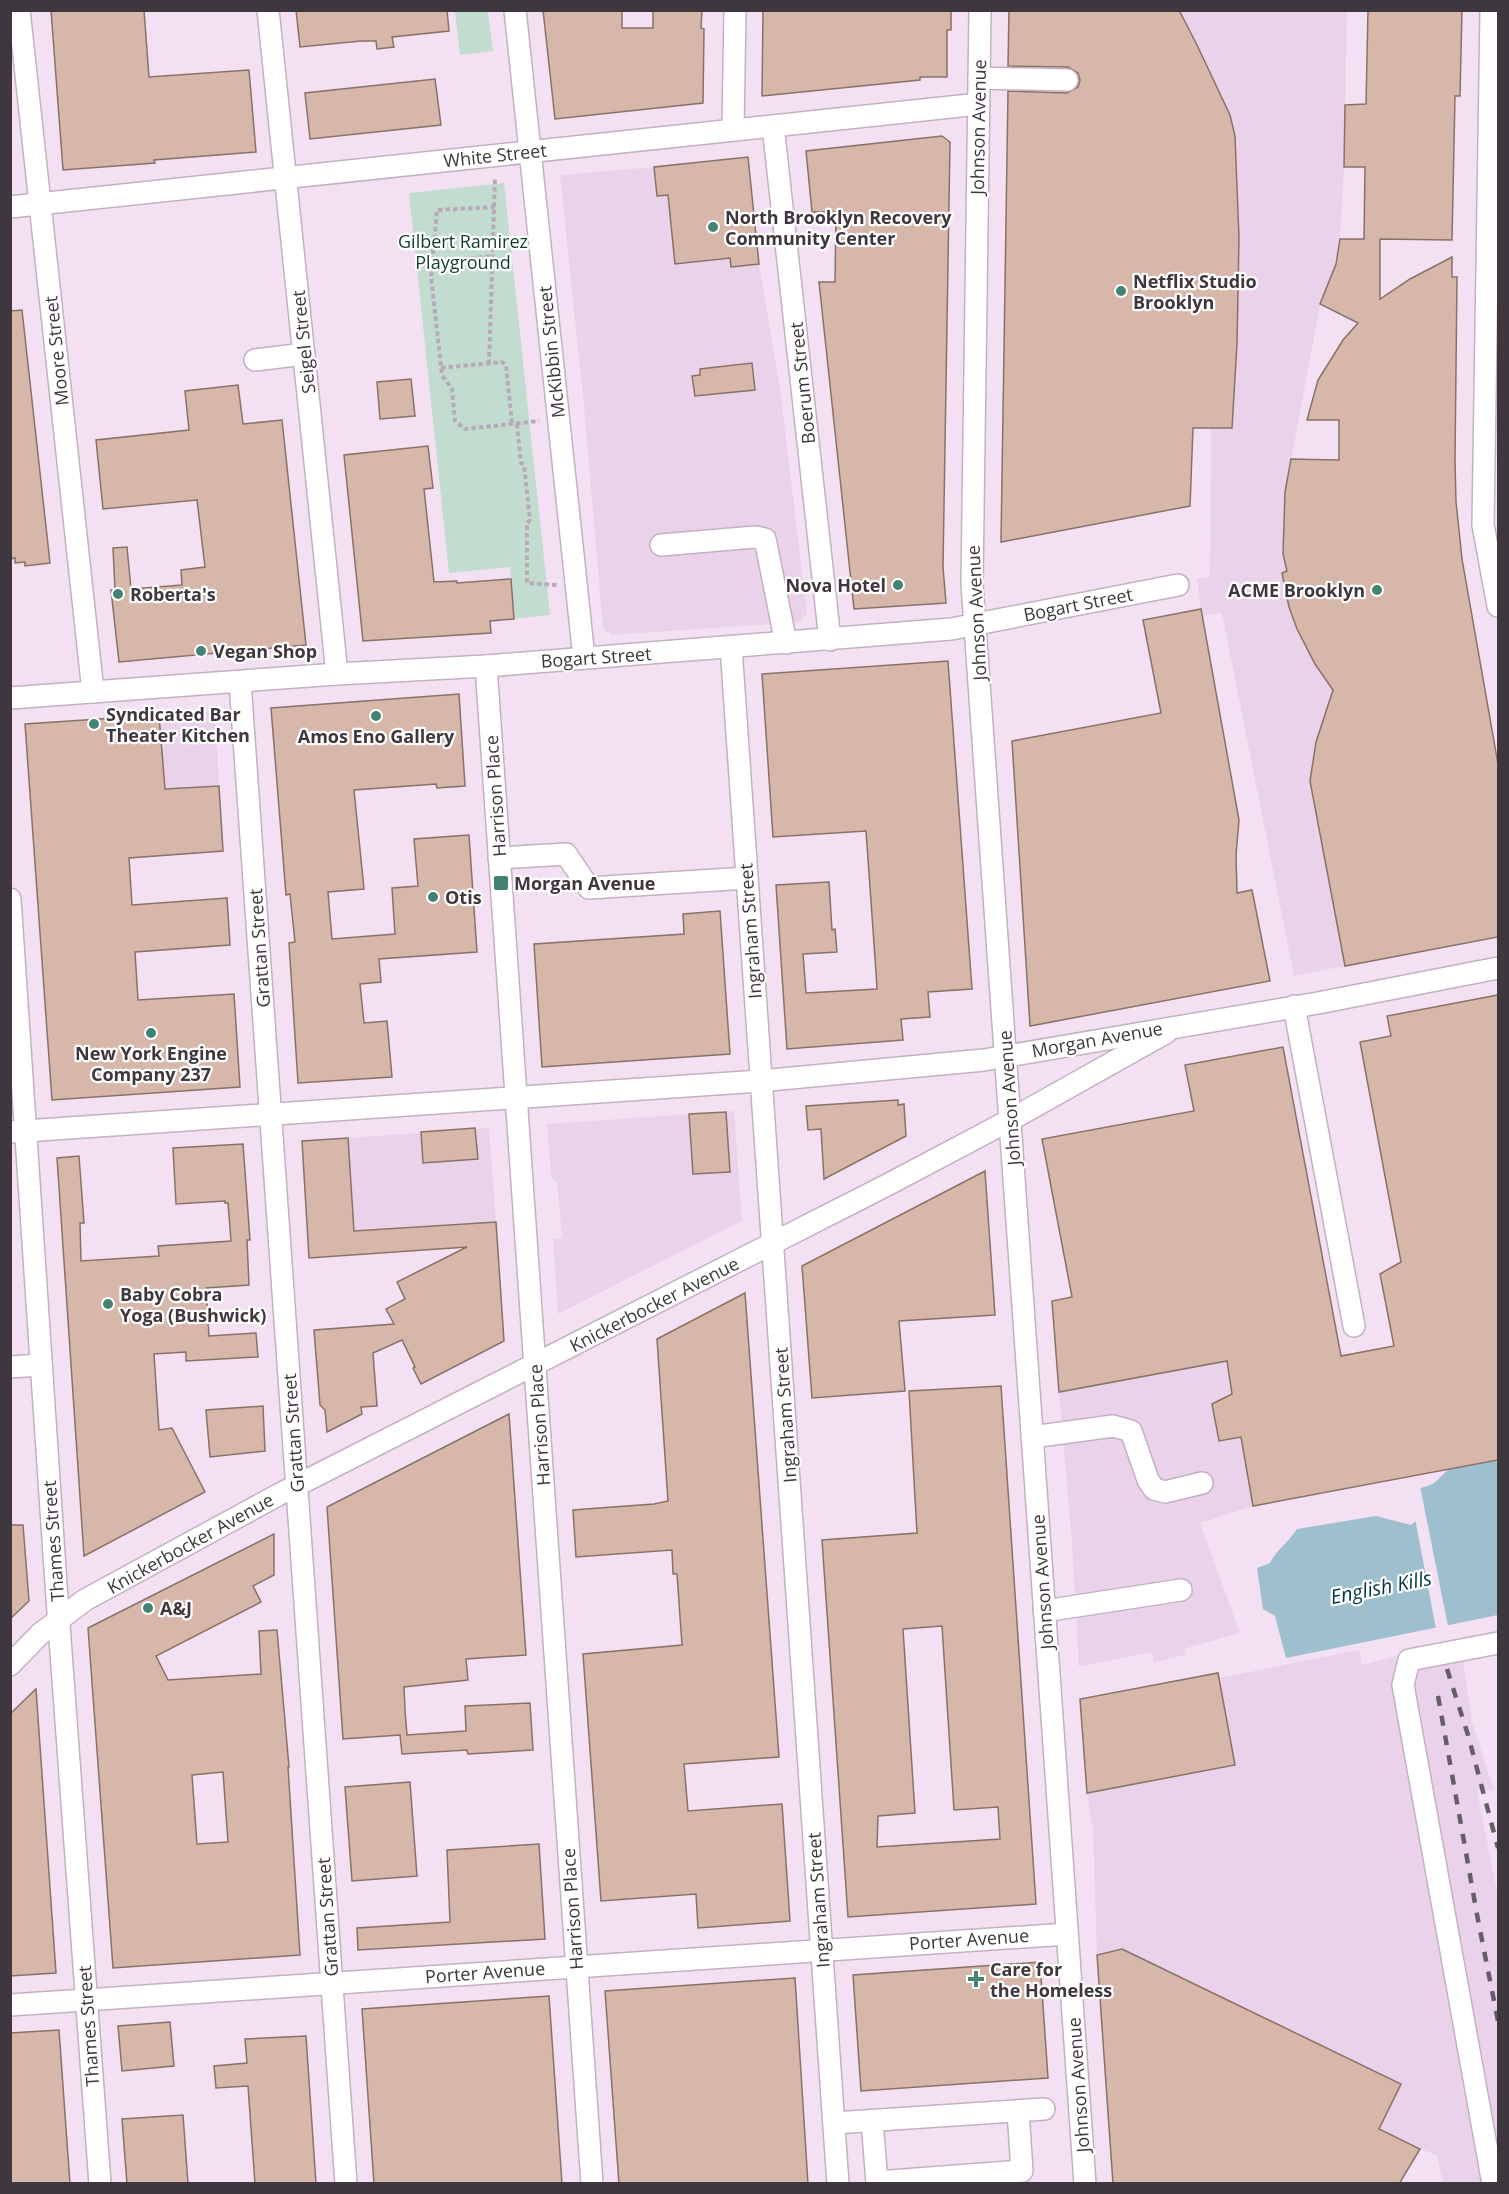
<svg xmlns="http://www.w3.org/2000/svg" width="1509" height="2194" font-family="'Open Sans',sans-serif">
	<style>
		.built { fill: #ead3ea; fill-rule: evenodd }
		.green { fill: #c2dcd0 }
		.water { fill: #9ebfcd }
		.pier { fill: #f3e1f3 }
		.building { fill: #d6b7a9; stroke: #887268; stroke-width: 1.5; fill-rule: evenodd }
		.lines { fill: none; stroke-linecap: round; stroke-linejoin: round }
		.minor-casing { stroke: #c3b1c3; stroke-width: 24 }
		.path { stroke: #b9aab9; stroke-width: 4; stroke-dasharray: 4.5 3; stroke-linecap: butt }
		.minor { stroke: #fff; stroke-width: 21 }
		.rail { stroke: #665d66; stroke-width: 4.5; stroke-dasharray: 10 10; stroke-linecap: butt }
		.poi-dot { fill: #428374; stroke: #fff; stroke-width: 2 }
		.labels { text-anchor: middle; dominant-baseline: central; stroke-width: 4.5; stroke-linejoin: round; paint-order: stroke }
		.street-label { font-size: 18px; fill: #3e373e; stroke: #fff }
		.poi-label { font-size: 18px; font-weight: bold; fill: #3e373e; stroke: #fff; text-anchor: start }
		.park-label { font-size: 18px; fill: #103c2b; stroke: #fff }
		.water-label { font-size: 20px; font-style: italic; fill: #013444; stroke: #fff }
	</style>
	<rect width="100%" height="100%" fill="#f3e1f3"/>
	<g class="built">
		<polygon points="1179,11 1347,11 1344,167 1340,239 1336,264 1320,305 1285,492 1283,554 1287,571 1282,573 1289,607 1297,629 1315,664 1335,691 1316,742 1310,781 1345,966 1294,976 1222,613 1202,616 1201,609 1197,578 1210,577 1211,428 1232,428 1237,344 1239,238 1238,183 1235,136 1230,115 1197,45"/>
		<path d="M654,167L657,195H668L675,264L730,258L731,267L759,264L780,389L807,613L800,622L612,635L603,628L584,407L560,175ZM752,363L755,390L695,396L692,376L700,375V369Z"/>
		<polygon points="215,711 219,786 165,790 159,715"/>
		<polygon points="734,1111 742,1221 558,1314 553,1239 562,1238 557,1182 551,1177 547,1124"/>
		<polygon points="489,1128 496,1222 354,1231 348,1138"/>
		<polygon points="1227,1361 1232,1394 1213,1404 1219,1441 1241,1437 1253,1506 1200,1523 1240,1633 1183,1649 1186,1655 1154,1662 1152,1652 1079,1667 1072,1543 1059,1393"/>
		<polygon points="1460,1640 1472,1722 1494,1790 1477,1791 1498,1897 1498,2183 1443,2183 1437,2155 1420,2149 1379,2129 1122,1949 1097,1955 1093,1830 1087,1793 1235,1765 1219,1678 1359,1650 1362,1665"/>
	</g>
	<g class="green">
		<polygon points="455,11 488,11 493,51 460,55"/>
		<polygon points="504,183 550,615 514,619 510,567 449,573 409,193"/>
	</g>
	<path class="water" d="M1498,1460V1615L1286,1658L1275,1616L1263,1609L1257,1568L1270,1563C1278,1548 1288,1543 1297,1529L1376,1516L1411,1525L1424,1514L1418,1489L1433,1484L1449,1469Z"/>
	<polygon class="pier" points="1420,1486 1448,1626 1436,1629 1415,1518 1420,1513 1415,1489"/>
	<g class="building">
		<polygon points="51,10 144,10 149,77 249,70 256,152 154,160 155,163 63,170"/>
		<polygon points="296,10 447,10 449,31 392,37 394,47 377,49 376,41 361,41 300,47"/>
		<polygon points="543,10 622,10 622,28 653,28 653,10 702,10 701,28 704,29 703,103 555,119"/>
		<polygon points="763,10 951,10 951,30 947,30 947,77 920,77 920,80 762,96"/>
		<polygon points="1009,10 1179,10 1197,45 1230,115 1235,136 1239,238 1237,344 1232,428 1193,428 1190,506 1001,542 1008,91 1067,93 1078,87 1080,80 1078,73 1068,67 1008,66"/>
		<polygon points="1368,10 1462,10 1460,96 1455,96 1452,240 1380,239 1380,299 1410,279 1452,257 1452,277 1457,277 1455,461 1456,502 1462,559 1498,764 1498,937 1345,966 1310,781 1316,742 1333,690 1315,664 1297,629 1289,607 1282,573 1287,571 1283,554 1285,492 1291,459 1339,460 1339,420 1307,420 1318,380 1343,340 1358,323 1320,304 1336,264 1340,239 1364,239 1365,167 1344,167 1345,105 1366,104"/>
		<polygon points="435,79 441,125 310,139 305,93"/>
		<polygon points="942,136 950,142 943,567 946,603 854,609 819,282 835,282 836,212 812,212 806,151"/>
		<polygon points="748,157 759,264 731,267 730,258 675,264 668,195 657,196 654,167"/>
		<polygon points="22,310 50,563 25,566 25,562 15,563 15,558 10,559 10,311"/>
		<polygon points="752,363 755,390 695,396 692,376 700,375 700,369"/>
		<polygon points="411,379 415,416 380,419 377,382"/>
		<polygon points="238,385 243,424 282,420 306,645 119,662 111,590 115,590 113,548 127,547 131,589 182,585 181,570 205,567 197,500 103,509 96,440 189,430 185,391"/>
		<polygon points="428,446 433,488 424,489 434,582 457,581 457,583 511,579 514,619 490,621 491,633 363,641 344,455"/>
		<polygon points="1201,609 1239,820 1236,855 1237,893 1252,890 1270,981 1030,1026 1012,741 1161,713 1143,620"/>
		<polygon points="948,661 972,989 928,992 930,1017 901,1019 903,1040 787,1049 776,885 829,882 832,930 835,929 837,952 803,954 806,993 877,989 876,972 866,831 773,837 762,674"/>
		<polygon points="459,694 465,786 437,788 436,784 354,790 364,889 328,892 332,939 395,934 392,888 418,886 414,839 469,835 477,952 379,959 381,982 360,984 364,1023 387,1021 392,1077 298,1083 289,943 295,942 290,894 286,895 271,708"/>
		<polygon points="159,715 165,789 219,786 223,851 129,858 132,905 227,898 230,945 135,952 138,1000 234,994 240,1087 52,1100 25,724"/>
		<polygon points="720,911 730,1054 542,1067 534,944 684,934 683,914"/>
		<polygon points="1498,995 1498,1460 1253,1506 1241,1437 1219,1441 1212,1404 1232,1394 1227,1361 1059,1392 1052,1301 1072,1297 1042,1139 1194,1111 1185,1065 1283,1047 1341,1356 1394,1346 1380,1274 1401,1262 1360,1042 1391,1036 1387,1016"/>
		<polygon points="898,1100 898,1105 904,1104 906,1136 824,1179 821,1129 808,1130 806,1106"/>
		<polygon points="726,1112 730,1172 693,1174 689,1114"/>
		<polygon points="475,1128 478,1159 423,1163 421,1132"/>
		<polygon points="348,1138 354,1231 496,1222 504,1341 421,1384 413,1368 415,1367 402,1340 373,1353 377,1406 361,1407 362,1414 327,1432 325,1410 320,1405 314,1330 394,1324 386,1309 405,1299 397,1282 467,1247 309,1258 302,1141"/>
		<polygon points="243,1144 250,1240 247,1240 249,1285 206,1288 209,1336 256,1333 258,1357 186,1361 186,1352 154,1354 159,1430 172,1428 205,1492 84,1556 57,1158 79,1156 84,1223 80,1223 81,1261 159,1256 158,1246 231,1241 228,1203 225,1203 225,1201 176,1204 173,1148"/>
		<polygon points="985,1171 995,1315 899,1321 905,1391 812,1398 802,1266"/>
		<polygon points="745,1293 779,1757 684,1764 688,1811 782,1804 790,1921 698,1928 696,1894 601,1901 583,1654 682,1645 677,1574 673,1574 672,1550 576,1557 573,1510 654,1504 668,1501 657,1339"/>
		<path d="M1001,1386L1036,1904L848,1917L822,1540L917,1533L909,1391ZM942,1626L954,1810L998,1807L1000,1839L877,1847L878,1816L915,1813L903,1629Z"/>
		<polygon points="263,1406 265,1451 210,1457 206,1410"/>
		<polygon points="509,1414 526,1655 466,1659 468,1680 404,1687 405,1711 407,1735 466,1731 465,1706 530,1703 533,1750 468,1754 467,1750 402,1754 400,1735 343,1739 327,1507"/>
		<polygon points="10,1525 23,1525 29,1601 10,1619"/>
		<path d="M274,1534V1575L253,1586L261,1602L156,1656L168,1680L261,1674L259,1631L277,1630L289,1767H288L300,1955L113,1968L88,1628ZM223,1772L228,1842L197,1844L192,1775Z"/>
		<polygon points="1218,1673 1235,1765 1087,1793 1080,1699"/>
		<polygon points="36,1689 56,1973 10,1976 10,1714"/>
		<polygon points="410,1782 417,1876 352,1881 345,1787"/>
		<polygon points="539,1844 545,1939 358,1950 357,1928 450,1922 447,1850"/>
		<polygon points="1122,1949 1401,2084 1379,2129 1420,2149 1399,2184 1113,2184 1097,1955"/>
		<polygon points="1040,1962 1048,2078 861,2091 853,1975"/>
		<polygon points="795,1978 808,2184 619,2184 605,1991"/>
		<polygon points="549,1996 562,2184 374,2184 362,2009"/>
		<polygon points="170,2022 174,2066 122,2071 118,2026"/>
		<polygon points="59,2030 70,2184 10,2184 10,2033"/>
		<polygon points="306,2036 316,2184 255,2184 248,2086 216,2088 214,2066 247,2063 245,2039"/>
		<polygon points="183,2115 188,2184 127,2184 122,2119"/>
	</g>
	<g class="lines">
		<g class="minor-casing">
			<g id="minor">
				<polyline points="19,10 93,692"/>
				<polyline points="268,10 337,674"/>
				<polyline points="515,10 584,658"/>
				<polyline points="980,10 972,584 1085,2184"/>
				<polyline points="1491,10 1483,525 1498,606"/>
				<polyline points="979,78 1067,80"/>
				<polyline points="773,126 830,640"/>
				<polyline points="733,130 735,10"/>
				<polyline points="10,207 979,104"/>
				<polyline points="255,360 304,354"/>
				<polyline points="661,545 755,537 765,539 786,643"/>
				<polyline points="731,647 838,2184"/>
				<polyline points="486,666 592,2184"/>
				<polyline points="240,682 346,2184"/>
				<polyline points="10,698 337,674 486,666 951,629 1178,585"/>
				<polyline points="499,858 566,854 589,888 747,878"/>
				<polyline points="10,899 56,1584 100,2184"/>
				<polyline points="1294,1006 1354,1326"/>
				<polyline points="10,1132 760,1081 984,1060 1318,1003 1498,968"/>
				<polyline points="10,1367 41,1365"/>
				<polyline points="1032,1437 1113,1426 1131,1431 1148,1480 1154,1489 1165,1492 1202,1483"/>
				<polyline points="1044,1611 1181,1590"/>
				<polyline points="10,1665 40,1634 85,1600 278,1495 889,1184 1010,1120 1167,1032"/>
				<polyline points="10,2005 1067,1934"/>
				<polyline points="872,2121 877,2182 1022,2171 1018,2111"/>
				<polyline points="834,2123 1044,2109"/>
				<polyline points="1493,2184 1403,1685 1409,1660 1498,1643"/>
			</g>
		</g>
		<g class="path">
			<polyline points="495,207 437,210 431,276 442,375 452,389 455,421 465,429 539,421"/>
			<polyline points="433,262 493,256"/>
			<polyline points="489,364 495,177"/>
			<polyline points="441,368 502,362 506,365 512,424"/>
			<polyline points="517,424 521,463 524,465 530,520 527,523 527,583 557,585"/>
		</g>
		<use href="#minor" class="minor"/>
		<g class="rail">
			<polyline points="1447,1669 1468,1735 1498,1848"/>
			<polyline points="1438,1696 1478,1920 1498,2021"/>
		</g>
	</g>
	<g class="poi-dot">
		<circle cx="713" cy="227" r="6"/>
		<circle cx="1121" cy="291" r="6"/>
		<circle cx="898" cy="585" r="6"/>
		<circle cx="1377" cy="590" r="6"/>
		<circle cx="118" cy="594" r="6"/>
		<circle cx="201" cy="651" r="6"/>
		<circle cx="376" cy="716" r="6"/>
		<circle cx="94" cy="724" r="6"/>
		<rect x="493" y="875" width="16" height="16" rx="3"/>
		<circle cx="433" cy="897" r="6"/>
		<circle cx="151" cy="1033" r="6"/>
		<circle cx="108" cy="1304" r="6"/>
		<circle cx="148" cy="1608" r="6"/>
		<path d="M973 1970h6v6h6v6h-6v6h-6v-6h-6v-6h6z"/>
	</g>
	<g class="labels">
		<g class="street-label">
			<text transform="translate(978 127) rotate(-89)">Johnson Avenue</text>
			<text transform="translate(495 155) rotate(-6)">White Street</text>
			<text transform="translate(303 342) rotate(-96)">Seigel Street</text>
			<text transform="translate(56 351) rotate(-96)">Moore Street</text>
			<text transform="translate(551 352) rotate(-96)">McKibbin Street</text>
			<text transform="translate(802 383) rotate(-96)">Boerum Street</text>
			<text transform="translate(1078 604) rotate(-11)">Bogart Street</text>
			<text transform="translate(976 613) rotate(-93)">Johnson Avenue</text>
			<text transform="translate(596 657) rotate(-4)">Bogart Street</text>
			<text transform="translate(495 796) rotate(-94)">Harrison Place</text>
			<text transform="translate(750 931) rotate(-94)">Ingraham Street</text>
			<text transform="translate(259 948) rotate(-94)">Grattan Street</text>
			<text transform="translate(1097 1039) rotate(-10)">Morgan Avenue</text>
			<text transform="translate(1009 1098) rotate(-94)">Johnson Avenue</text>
			<text transform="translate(654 1304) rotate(-27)">Knickerbocker Avenue</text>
			<text transform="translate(785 1415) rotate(-94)">Ingraham Street</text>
			<text transform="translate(539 1425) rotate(-94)">Harrison Place</text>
			<text transform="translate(293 1433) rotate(-94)">Grattan Street</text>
			<text transform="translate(53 1541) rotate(-94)">Thames Street</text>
			<text transform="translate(190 1543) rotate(-29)">Knickerbocker Avenue</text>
			<text transform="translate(1042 1582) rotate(-94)">Johnson Avenue</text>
			<text transform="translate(818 1900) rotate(-94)">Ingraham Street</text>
			<text transform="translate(572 1909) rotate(-94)">Harrison Place</text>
			<text transform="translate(327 1917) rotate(-94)">Grattan Street</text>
			<text transform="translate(969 1939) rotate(-4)">Porter Avenue</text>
			<text transform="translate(485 1972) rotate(-4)">Porter Avenue</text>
			<text transform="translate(88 2026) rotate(-94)">Thames Street</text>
			<text transform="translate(1078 2085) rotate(-94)">Johnson Avenue</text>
		</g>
		<g class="poi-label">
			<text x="725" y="217">North Brooklyn Recovery<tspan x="725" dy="21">Community Center</tspan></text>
			<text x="1133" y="281">Netflix Studio<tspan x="1133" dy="21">Brooklyn</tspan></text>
			<text x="886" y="585" text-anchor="end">Nova Hotel</text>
			<text x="1365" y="590" text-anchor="end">ACME Brooklyn</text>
			<text x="130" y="594">Roberta's</text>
			<text x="213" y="651">Vegan Shop</text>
			<text x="106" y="714">Syndicated Bar<tspan x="106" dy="21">Theater Kitchen</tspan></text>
			<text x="376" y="736" text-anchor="middle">Amos Eno Gallery</text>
			<text x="514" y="883">Morgan Avenue</text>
			<text x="445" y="897">Otis</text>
			<text x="151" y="1053" text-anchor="middle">New York Engine<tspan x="151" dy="21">Company 237</tspan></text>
			<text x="120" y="1294">Baby Cobra<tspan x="120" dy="21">Yoga (Bushwick)</tspan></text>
			<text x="160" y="1608">A&amp;J</text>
			<text x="990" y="1969">Care for<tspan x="990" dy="21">the Homeless</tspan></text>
		</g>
		<g class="park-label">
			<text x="463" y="241">Gilbert Ramirez<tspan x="463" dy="21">Playground</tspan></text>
		</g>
		<g class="water-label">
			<text transform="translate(1381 1587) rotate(-11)">English Kills</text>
		</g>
	</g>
	<rect width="1509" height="2194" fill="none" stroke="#3e373e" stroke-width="24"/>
</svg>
